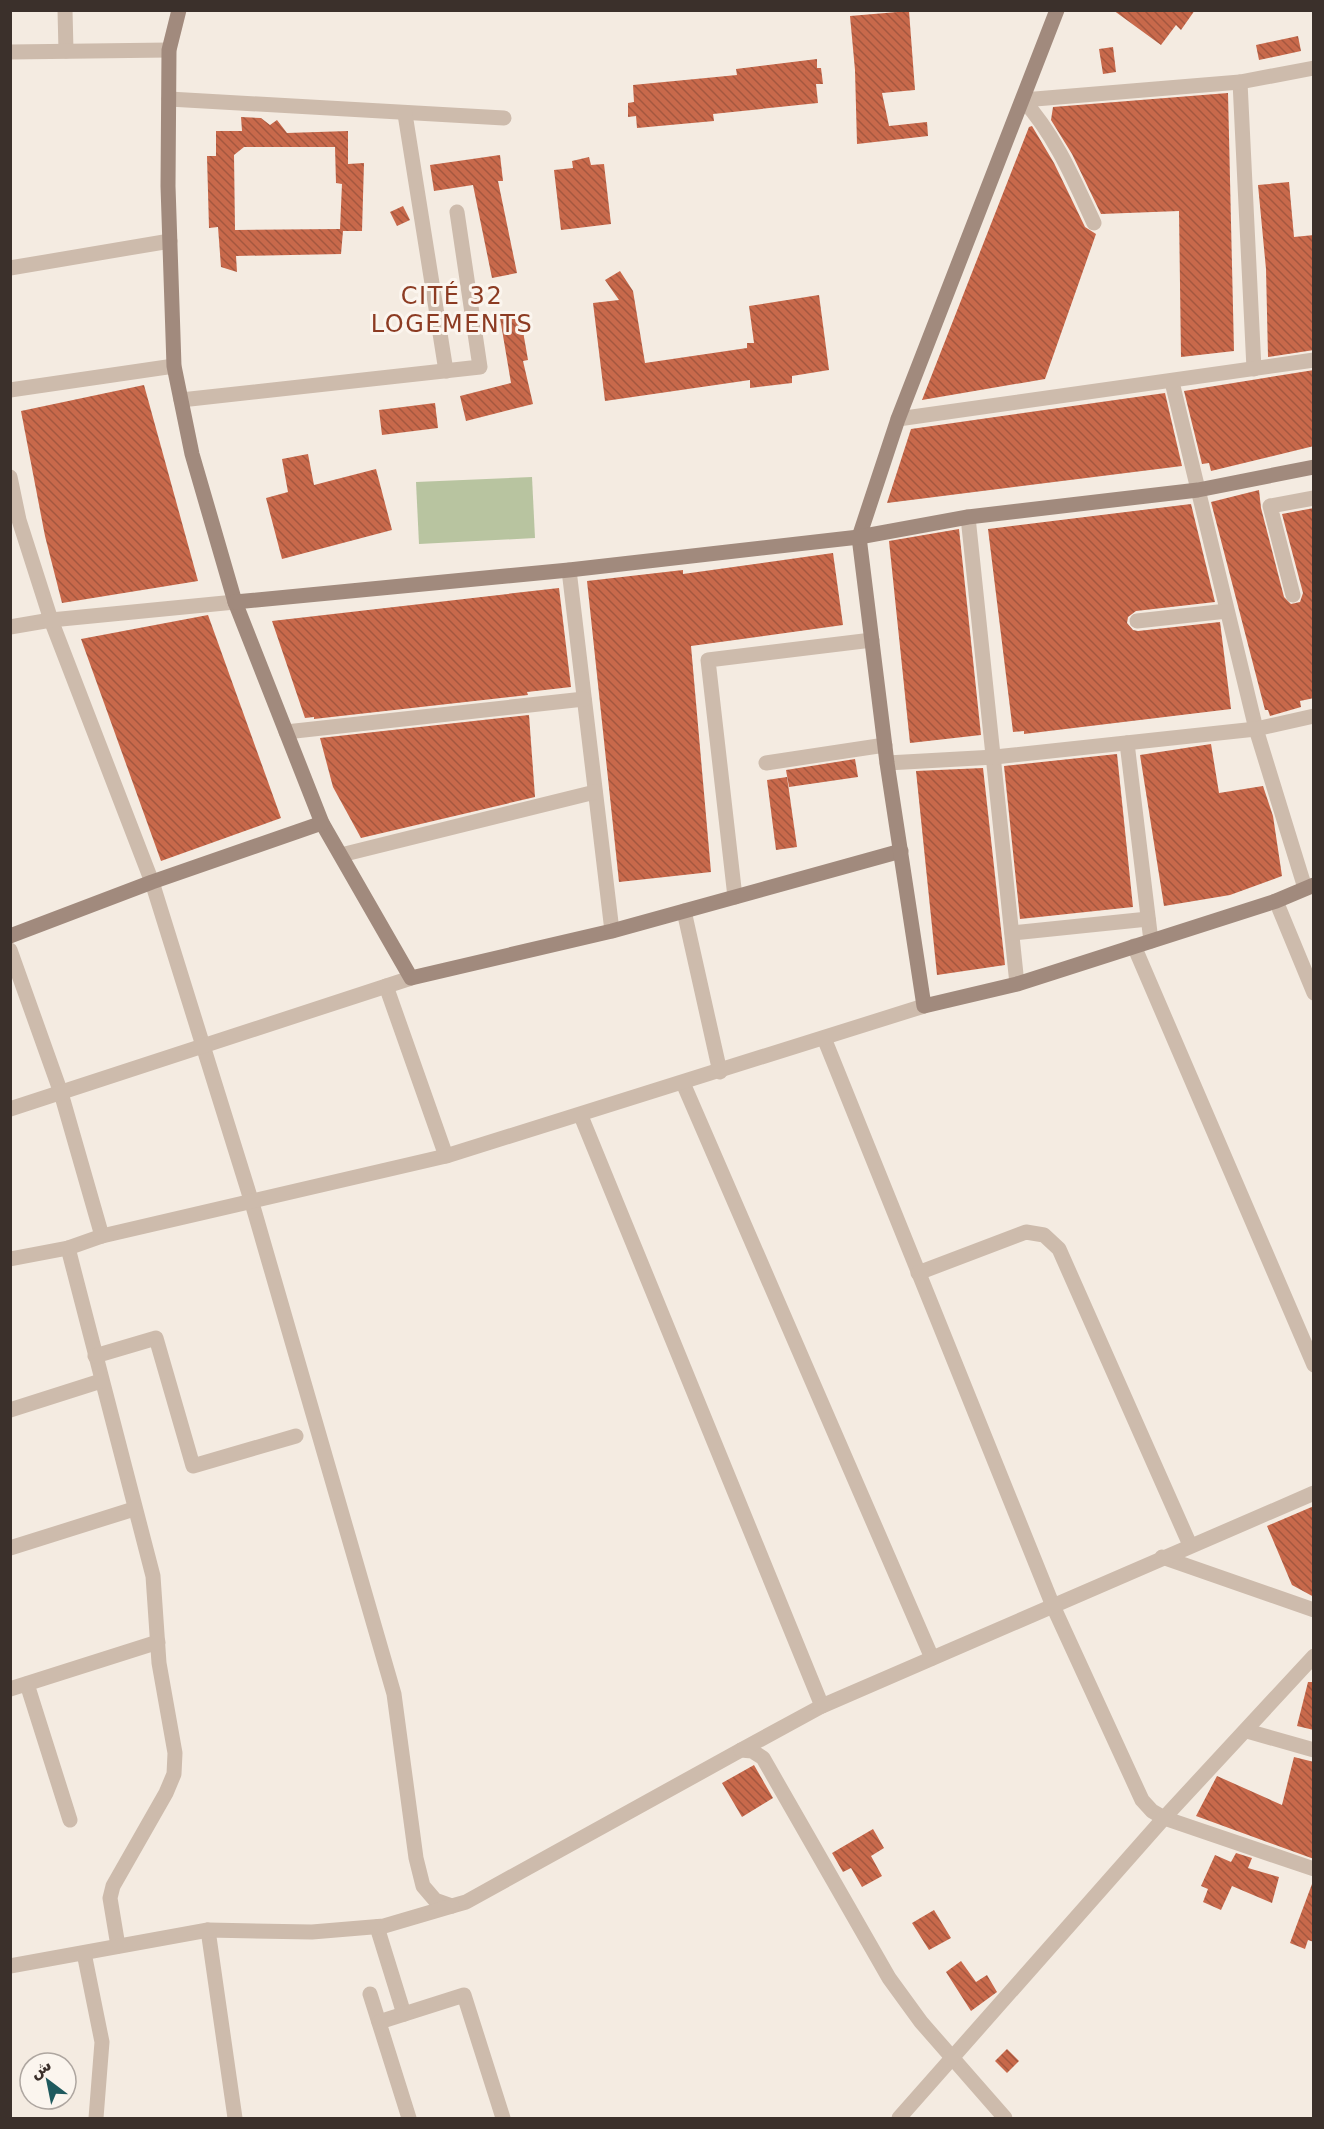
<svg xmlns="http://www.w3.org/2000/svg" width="1324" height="2129" font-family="'DejaVu Sans','Noto Sans Arabic',sans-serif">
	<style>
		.pitch { fill: #b8c4a0 }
		.building { fill: url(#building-back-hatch); fill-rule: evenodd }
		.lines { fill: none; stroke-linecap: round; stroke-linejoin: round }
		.street { stroke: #cdbbac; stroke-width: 15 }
		.secondary { stroke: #a18a7d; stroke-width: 15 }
		.labels { text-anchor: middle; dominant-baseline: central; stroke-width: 6; stroke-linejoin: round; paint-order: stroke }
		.quarter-label { font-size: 24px; letter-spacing: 1.5px; fill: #8c3b22; stroke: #fbf5ee }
	</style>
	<defs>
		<pattern id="building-back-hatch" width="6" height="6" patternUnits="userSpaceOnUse" patternTransform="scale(1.5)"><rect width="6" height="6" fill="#c8694b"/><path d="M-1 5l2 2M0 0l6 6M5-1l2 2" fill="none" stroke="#a4573f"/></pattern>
	</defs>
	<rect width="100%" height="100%" fill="#f4ebe1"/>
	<polygon class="pitch" points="532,477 535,538 419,544 416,482"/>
	<g class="building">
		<polygon points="1113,10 1195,10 1181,30 1176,25 1161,45"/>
		<polygon points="909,11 915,90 882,93 889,126 927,122 928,136 857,144 855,70 850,16"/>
		<polygon points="1298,36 1301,51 1259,60 1256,45"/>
		<polygon points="1113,47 1116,72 1103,74 1099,49"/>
		<polygon points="817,59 817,68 821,68 823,84 816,84 818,103 713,114 714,121 637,128 636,116 628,117 628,103 634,102 633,85 737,75 736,69"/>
		<polygon points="1228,93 1234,351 1181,357 1179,211 1101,214 1072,154 1051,120 1053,107"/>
		<path d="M241,117L261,118L270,125L277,120L287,133L348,131V164L364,163L362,231H343L341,254L236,256L237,272L221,267L218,227L209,228L207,156H216V131H242ZM244,147H335L336,183L342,184L340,229L235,230L234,155Z"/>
		<polygon points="1032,126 1054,163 1085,227 1096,234 1045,379 922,400 1029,127"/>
		<polygon points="500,155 503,181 498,181 517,273 492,278 473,185 434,191 430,165"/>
		<polygon points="589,157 591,165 604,164 611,224 561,230 554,170 573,168 572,161"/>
		<polygon points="1289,182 1294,237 1314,235 1314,350 1268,357 1266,269 1258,185"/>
		<polygon points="403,206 410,220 397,226 390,212"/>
		<polygon points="620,271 633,291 645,363 747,348 747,343 754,343 749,306 819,295 829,370 792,376 792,383 750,388 750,380 605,401 593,303 619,300 605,280"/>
		<polygon points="520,314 528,360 523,361 533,404 466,421 460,396 511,383 500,318"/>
		<polygon points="1314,370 1314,446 1211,471 1209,463 1202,464 1184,391"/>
		<polygon points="144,385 198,581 62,603 45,536 21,411"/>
		<polygon points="1165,393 1182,466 887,503 911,429"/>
		<polygon points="435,403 438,428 382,435 379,410"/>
		<polygon points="308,454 314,485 376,469 392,530 282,559 266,498 288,492 282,459"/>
		<polygon points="1259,490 1261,508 1284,597 1291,604 1300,602 1303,593 1282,514 1314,508 1314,698 1300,701 1301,707 1270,716 1268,710 1265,710 1211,502"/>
		<polygon points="1191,504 1215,602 1136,611 1128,617 1127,623 1133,630 1138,631 1220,622 1231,709 1024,734 1024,731 1013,732 988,529"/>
		<polygon points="959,529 981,735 910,743 889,541"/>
		<polygon points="833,553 843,625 691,646 711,872 619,882 587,581 683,570 683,574"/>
		<polygon points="559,588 571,687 527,692 528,695 314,719 314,717 305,718 272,621"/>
		<polygon points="208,615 281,818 161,861 81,639"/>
		<polygon points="529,715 535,797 361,838 333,787 320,738"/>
		<polygon points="1211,744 1219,793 1263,786 1273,816 1282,876 1230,895 1164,906 1140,755"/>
		<polygon points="1117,754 1133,907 1020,919 1004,766"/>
		<polygon points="855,759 858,777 789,787 786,770"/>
		<polygon points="983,768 1005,965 937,975 916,771"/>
		<polygon points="787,777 797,847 776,850 767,780"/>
		<polygon points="1314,1506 1314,1597 1292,1585 1267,1526"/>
		<polygon points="1308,1682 1314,1682 1314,1730 1297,1726"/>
		<polygon points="1294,1757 1314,1762 1314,1859 1196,1816 1217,1776 1282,1805"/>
		<polygon points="754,1765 773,1798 742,1817 722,1783"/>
		<polygon points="873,1829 884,1848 871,1856 882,1876 862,1887 851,1868 843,1872 832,1853"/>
		<polygon points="1236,1853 1252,1858 1248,1868 1279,1877 1272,1903 1232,1886 1221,1910 1203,1902 1208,1889 1201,1886 1215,1855 1231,1862"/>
		<polygon points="1312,1884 1314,1942 1308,1940 1305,1949 1290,1943"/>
		<polygon points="934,1910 951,1938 929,1950 912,1923"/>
		<polygon points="961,1961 976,1982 987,1975 997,1992 971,2011 946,1972"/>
		<polygon points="1007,2049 1019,2061 1007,2073 995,2061"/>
	</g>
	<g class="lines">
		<g class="street">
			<polyline points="65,10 66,51"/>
			<polyline points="10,52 169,50"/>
			<polyline points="1240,82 1254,369"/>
			<polyline points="169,99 504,118"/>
			<polyline points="1023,100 1240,82 1314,68"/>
			<path d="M1023,100C1055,135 1074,180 1094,223"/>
			<polyline points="405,114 446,371"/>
			<polyline points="10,268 170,241"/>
			<polyline points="1172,382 1256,729 1305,888"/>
			<polyline points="10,390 174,366"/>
			<polyline points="181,400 480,367 457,212"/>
			<polyline points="898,419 1314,360"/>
			<polyline points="10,477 19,520 51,620 152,882 252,1203 394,1694 416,1858 423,1886 435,1900 452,1906 466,1902 741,1750 752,1751 763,1758 889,1978 921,2022 1005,2118"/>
			<polyline points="968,517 1017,984"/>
			<polyline points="569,570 612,931"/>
			<polyline points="1293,595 1270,506 1314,498"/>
			<polyline points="1137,621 1227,611"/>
			<polyline points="10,627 51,620 235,602"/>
			<polyline points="286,732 584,699"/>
			<polyline points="1127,743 1151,941"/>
			<polyline points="766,763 885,745"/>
			<polyline points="887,763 995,757 1256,729 1314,716"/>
			<polyline points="341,855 595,792"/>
			<polyline points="735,897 708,660 872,640"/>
			<polyline points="1276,901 1314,993"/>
			<polyline points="684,911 720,1072"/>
			<polyline points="1012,933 1148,919"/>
			<polyline points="1134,946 1314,1365"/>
			<polyline points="10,950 61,1093 102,1236"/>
			<polyline points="386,986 446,1156"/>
			<polyline points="824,1038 1053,1606 1142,1800 1152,1811 1164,1818 1314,1869"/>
			<polyline points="683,1083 932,1658"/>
			<polyline points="10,1109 411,978"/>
			<polyline points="581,1116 822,1706"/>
			<polyline points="68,1248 153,1576 159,1663 175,1753 174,1774 166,1793 113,1886 110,1898 118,1946"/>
			<polyline points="10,1259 68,1248 102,1236 446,1156 924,1006"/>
			<polyline points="918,1273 1026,1232 1044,1235 1059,1249 1190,1545"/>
			<polyline points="95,1356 156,1338 193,1466 296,1436"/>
			<polyline points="10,1410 101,1381"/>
			<polyline points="10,1548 134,1509"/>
			<polyline points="1162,1557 1314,1610"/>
			<polyline points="27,1684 70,1820"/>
			<polyline points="10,1689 158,1642"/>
			<polyline points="1247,1731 1314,1750"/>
			<polyline points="741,1750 822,1706 1314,1493"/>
			<polyline points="377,1927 404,2014"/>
			<polyline points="208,1930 235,2118"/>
			<polyline points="84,1953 102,2042 96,2118"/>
			<polyline points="10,1966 208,1930 312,1932 384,1926 452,1906"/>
			<polyline points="370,1994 409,2118"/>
			<polyline points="379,2022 464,1995 503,2118"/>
			<polyline points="899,2118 1164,1818 1314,1656"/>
		</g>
		<g class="secondary">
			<polyline points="179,10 169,50 168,186 174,366 192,454 235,602 322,823 411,978 612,931 901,851"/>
			<polyline points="1057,10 898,419 859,537 887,763 924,1006 1017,984 1276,901 1314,885"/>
			<polyline points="235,602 569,570 859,537 968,517 1198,490 1314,467"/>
			<polyline points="10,936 152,882 322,823"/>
		</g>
	</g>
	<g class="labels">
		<g class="quarter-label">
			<text x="452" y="296">CITÉ 32<tspan x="452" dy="28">LOGEMENTS</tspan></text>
		</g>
	</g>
	<rect width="1324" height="2129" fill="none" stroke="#3b302b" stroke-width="24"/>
	<g transform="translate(48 2081) rotate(328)"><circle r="28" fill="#fbf5ee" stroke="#aea6a0" stroke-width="1.5"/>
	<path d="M0-4.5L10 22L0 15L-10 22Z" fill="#1f5a5e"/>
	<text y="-9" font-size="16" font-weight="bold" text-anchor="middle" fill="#3b302b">ش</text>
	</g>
</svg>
